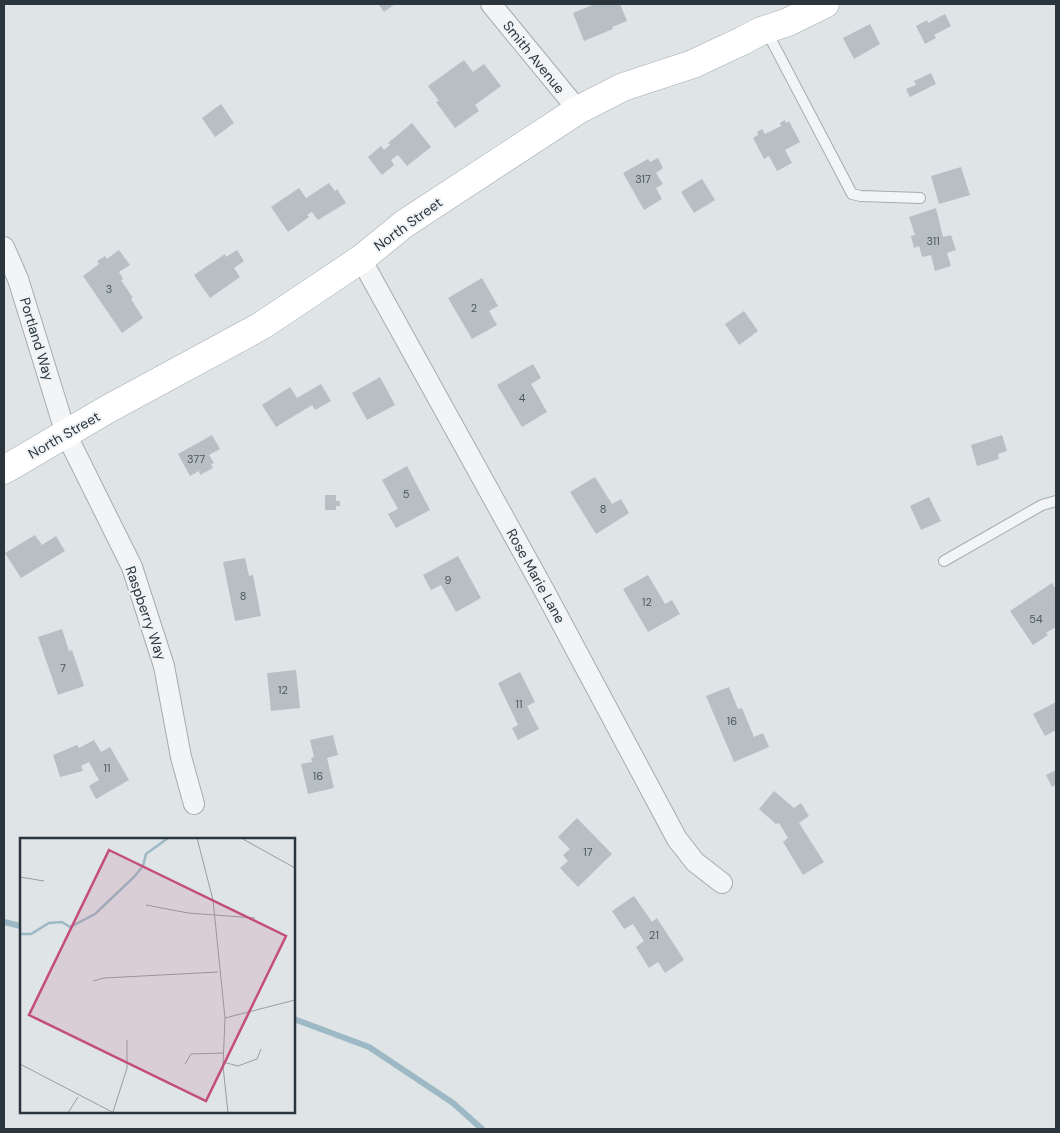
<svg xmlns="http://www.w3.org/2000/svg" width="1060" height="1133" font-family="'DM Sans',sans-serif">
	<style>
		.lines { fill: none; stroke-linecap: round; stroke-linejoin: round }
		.stream { stroke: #9db9c5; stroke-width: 6 }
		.building { fill: #b7bfc4 }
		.lane-casing { stroke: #a5acb1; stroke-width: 12 }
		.street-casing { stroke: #a5acb1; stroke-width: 22 }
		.secondary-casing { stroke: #a5acb1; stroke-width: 29 }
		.lane { stroke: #f2f4f6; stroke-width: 10 }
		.street { stroke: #f2f4f6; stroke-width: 20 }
		.secondary { stroke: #fff; stroke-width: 28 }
		.labels { text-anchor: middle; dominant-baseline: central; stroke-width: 4; stroke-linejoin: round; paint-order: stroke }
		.number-label { font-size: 11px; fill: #4d585f }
		.street-label { font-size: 14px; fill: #2a353d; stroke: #eff3f5 }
		.inset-river { fill: none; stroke: #9db9c5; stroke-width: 2.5 }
		.inset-road { fill: none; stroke: #979ea3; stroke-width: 1 }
		.view { fill: #c34e7a; fill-opacity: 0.15; stroke: #c34e7a; stroke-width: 2.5 }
		.inset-edge { fill: none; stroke: #2a353d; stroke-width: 2.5 }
	</style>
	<rect width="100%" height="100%" fill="#dfe4e7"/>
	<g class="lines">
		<g class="stream">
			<polyline points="4,922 21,926"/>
			<polyline points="294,1019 369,1047 453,1103 482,1129"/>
		</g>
	</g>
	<g class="building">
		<polygon points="378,4 395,4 384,12"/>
		<polygon points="595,4 620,4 627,21 612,27 613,29 584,41 573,13"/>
		<polygon points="945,14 951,26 934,35 936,38 925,44 916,26 927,20 928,23"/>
		<polygon points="870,24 880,44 854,59 843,38"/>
		<polygon points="464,60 473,72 484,64 501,86 475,105 479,111 455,128 436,102 439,101 428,86"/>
		<polygon points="931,73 936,84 910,97 906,89 916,85 914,81"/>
		<polygon points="221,104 234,123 215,137 202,118"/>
		<polygon points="785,120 786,123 789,121 800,142 785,150 792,163 777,171 769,156 764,159 753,138 758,135 757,132 762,129 765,134 781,126 780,123"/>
		<polygon points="412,123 431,147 407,166 398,155 391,160 394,165 382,175 368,157 381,146 384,150 390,145 388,143"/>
		<polygon points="658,158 663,168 656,173 663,184 656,188 662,199 644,210 623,173 648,159 650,162"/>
		<polygon points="961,167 970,195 939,204 931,176"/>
		<polygon points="702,179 715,200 694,213 681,192"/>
		<polygon points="329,183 335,191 337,189 346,203 318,220 312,212 307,215 309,217 288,232 271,207 299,188 306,198"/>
		<polygon points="936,208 943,237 951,235 956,250 947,253 951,266 935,271 931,255 922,257 919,246 914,248 911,236 915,235 909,217"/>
		<polygon points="119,250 130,265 119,272 123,279 121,280 133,298 131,299 143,318 122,333 83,276 99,264 97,261 105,256 107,259"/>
		<polygon points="237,250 244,261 234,268 240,277 210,298 194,275 225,254 226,257"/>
		<polygon points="482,278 498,306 489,311 497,325 472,339 448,298"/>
		<polygon points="744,311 758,331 739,345 725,324"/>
		<polygon points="533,364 541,378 531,384 547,412 522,427 497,385"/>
		<polygon points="380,377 395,405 367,420 352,393"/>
		<polygon points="321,384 331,401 315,410 312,405 276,427 262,405 290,387 297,398"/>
		<polygon points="212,435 220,449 209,455 214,463 211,464 213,468 200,475 199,471 190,476 178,454"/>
		<polygon points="1002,435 1007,451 998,454 999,459 977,466 971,445"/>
		<polygon points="407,466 430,510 396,528 388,514 398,509 382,480"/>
		<polygon points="595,477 612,504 621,499 629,513 596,534 570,492"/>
		<polygon points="325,495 336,495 336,501 340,501 340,506 336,506 336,510 325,510"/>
		<polygon points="929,497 941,521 921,530 910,506"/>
		<polygon points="35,535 42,545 56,536 65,551 21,578 5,553"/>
		<polygon points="458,556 481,598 456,612 441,585 431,590 423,575"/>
		<polygon points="245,558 249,576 253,575 261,616 235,621 223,562"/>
		<polygon points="648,575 665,604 672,600 680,614 648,632 623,589"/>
		<polygon points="1052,583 1056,589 1056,627 1046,633 1048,635 1033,645 1010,611"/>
		<polygon points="62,629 69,651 72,650 84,686 58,695 38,637"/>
		<polygon points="296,670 300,708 271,711 267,673"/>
		<polygon points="520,672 535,702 527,706 539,729 518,740 512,728 518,725 498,683"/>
		<polygon points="729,687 738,709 742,708 754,737 763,733 769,747 734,762 706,696"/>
		<polygon points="1056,702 1056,730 1045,736 1033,714"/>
		<polygon points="333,735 338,755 327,758 334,788 308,794 301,764 312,762 311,758 314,757 310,740"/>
		<polygon points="94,740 101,752 110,747 129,780 96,799 89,786 99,780 89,762 81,766 83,771 60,777 53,755 77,745 79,748"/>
		<polygon points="1056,770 1056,785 1052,787 1046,775"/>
		<polygon points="774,791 794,808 801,803 809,816 799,823 824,862 803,875 783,842 788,838 779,823 776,824 759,809"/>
		<polygon points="577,818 612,854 578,887 560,868 568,861 563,855 570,849 558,837"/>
		<polygon points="634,896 652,922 657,918 684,960 665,973 658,962 649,968 636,947 644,941 633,924 624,929 612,911"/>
	</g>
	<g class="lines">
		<g class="lane-casing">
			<g id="lane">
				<polyline points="766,30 852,194 861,196 920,198"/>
				<polyline points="944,561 1042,505 1056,501"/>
			</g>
		</g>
		<g class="street-casing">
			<g id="street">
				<polyline points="491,4 578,110"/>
				<polyline points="4,247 18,279 66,434 132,567 164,666 181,757 194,804"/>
				<polyline points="361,259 545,592 677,839 695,862 722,883"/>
			</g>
		</g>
		<g class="secondary-casing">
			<polyline id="secondary" points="4,470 108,409 261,326 361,259 404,224 578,110 623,87 693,64 742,41 761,31 788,22 825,4"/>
		</g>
		<use href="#lane" class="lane"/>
		<use href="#street" class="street"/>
		<use href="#secondary" class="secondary"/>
	</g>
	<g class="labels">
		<g class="number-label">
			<text x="643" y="179">317</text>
			<text x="933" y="241">311</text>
			<text x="109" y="289">3</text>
			<text x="474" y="308">2</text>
			<text x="522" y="398">4</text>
			<text x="196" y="459">377</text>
			<text x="406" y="494">5</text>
			<text x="603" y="509">8</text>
			<text x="448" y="580">9</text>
			<text x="243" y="596">8</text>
			<text x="647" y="602">12</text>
			<text x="1036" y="619">54</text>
			<text x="63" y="668">7</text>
			<text x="283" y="690">12</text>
			<text x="519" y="704">11</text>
			<text x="732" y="721">16</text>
			<text x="107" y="768">11</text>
			<text x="318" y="776">16</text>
			<text x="588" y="852">17</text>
			<text x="654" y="935">21</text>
		</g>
		<g class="street-label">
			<text transform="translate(534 57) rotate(51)">Smith Avenue</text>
			<text transform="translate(408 224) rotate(-36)">North Street</text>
			<text transform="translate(37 339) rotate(73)">Portland Way</text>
			<text transform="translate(64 435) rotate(-30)">North Street</text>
			<text transform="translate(536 576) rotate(61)">Rose Marie Lane</text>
			<text transform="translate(146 613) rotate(71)">Raspberry Way</text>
		</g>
	</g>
	<g transform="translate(20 838)">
		<rect width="275" height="275" fill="#dfe4e7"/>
		<path class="inset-river" d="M0,96H11L29,85L42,84L50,89L75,76L114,39L123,28L126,16L148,0"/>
		<path class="inset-road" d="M177,0L193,62L205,180L203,228L208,275M221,0L275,30M0,39L24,43M126,67L168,75L235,80M73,143L84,140L198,134M205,180L275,162M203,224L218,228L237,221L241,211M0,226L94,275M165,226L171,216L203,215M93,274L107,230V202M48,275L58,259"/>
		<path class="view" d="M89,12L266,98L186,263L9,177Z"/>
		<rect width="275" height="275" class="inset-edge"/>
	</g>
	<rect width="1060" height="1133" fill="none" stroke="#2a353d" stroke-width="10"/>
</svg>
